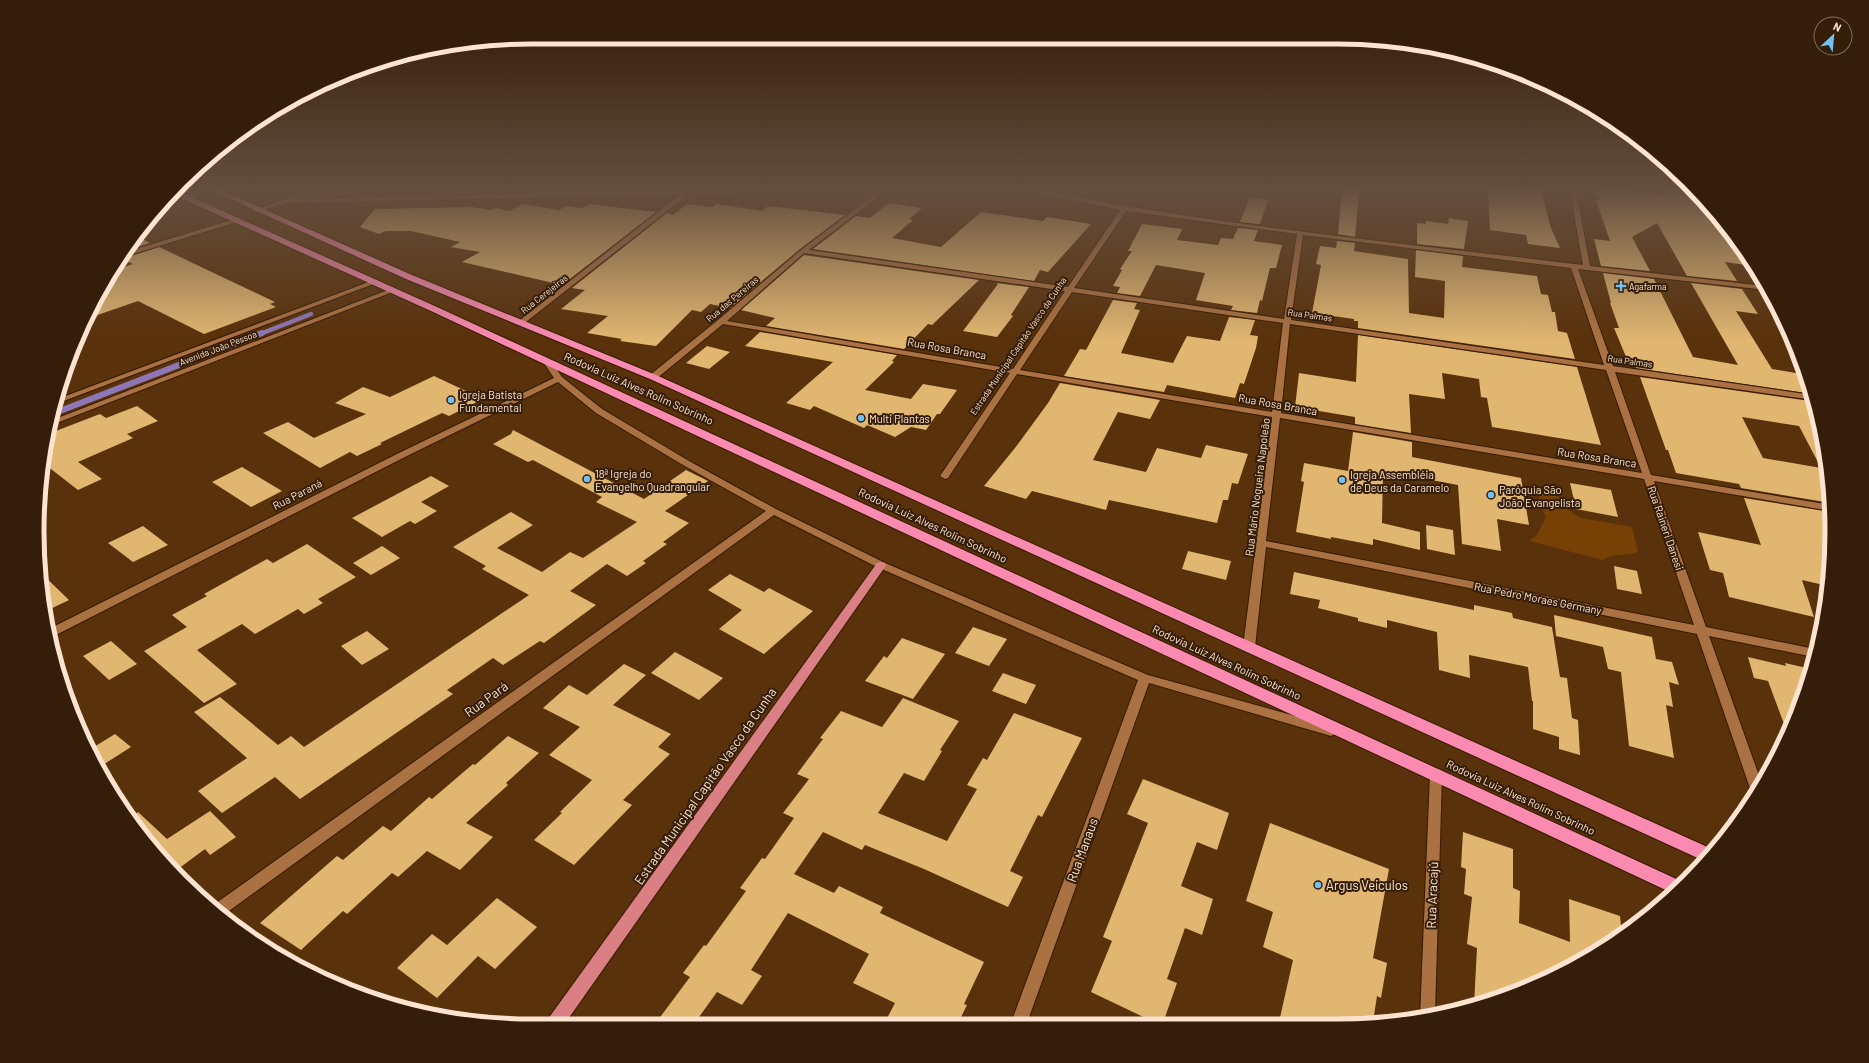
<svg xmlns="http://www.w3.org/2000/svg" width="1869" height="1063" font-family="Barlow,sans-serif">
	<style>
		.green { fill: #774004 }
		.lines { fill: none; stroke-linecap: round; stroke-linejoin: round }
		.stream-far1 { stroke: #8e77b9; stroke-width: 4.5 }
		.stream { stroke: #8e77b9; stroke-width: 6 }
		.building { fill: #e0b671; fill-rule: evenodd }
		.minor-casing { stroke: #371b02; stroke-width: 2 }
		.major-casing { stroke: #371b02; stroke-width: 2 }
		.highway-casing { stroke: #371b02; stroke-width: 2 }
		.minor { fill: #aa7142; fill-rule: evenodd }
		.major { fill: #da8084; fill-rule: evenodd }
		.highway { fill: #fa8ab0; fill-rule: evenodd }
		.poi-dot { fill: #72c1f5; stroke: #341d09; stroke-width: 1.5 }
		.labels { text-anchor: middle; dominant-baseline: central; stroke-width: 4; stroke-linejoin: round; paint-order: stroke }
		.far-poi-label { font-size: 9px; fill: #fde3d0; stroke: #341d09; text-anchor: start }
		.far-street-label { font-size: 9px; fill: #fde3d0; stroke: #341d09 }
		.street-label { font-size: 11px; fill: #fde3d0; stroke: #341d09 }
		.poi-label { font-size: 11px; fill: #fde3d0; stroke: #341d09; text-anchor: start }
		.near-street-label { font-size: 13px; fill: #fde3d0; stroke: #341d09 }
		.near-poi-label { font-size: 13px; fill: #fde3d0; stroke: #341d09; text-anchor: start }
		.rim { fill: none; stroke: #fde3d0; stroke-width: 5 }
	</style>
	<rect width="100%" height="100%" fill="#59310a"/>
	<g class="green">
		<polygon points="487,191 484,193 319,196 318,192"/>
		<path d="M1541,494H1556L1568,510L1581,518L1632,527L1638,552C1626,557 1614,552 1603,560L1529,541L1537,535L1546,517L1538,501Z"/>
	</g>
	<g class="lines">
		<polyline class="stream-far1" points="260,334 311,314"/>
		<polyline class="stream" points="52,414 262,333"/>
	</g>
	<g class="building">
		<polygon points="1342,191 1359,191 1355,237 1338,234"/>
		<polygon points="1488,191 1541,191 1551,228 1560,248 1528,244 1526,235 1490,230"/>
		<polygon points="1597,191 1632,191 1666,195 1663,191 1694,193 1730,231 1752,266 1725,262 1737,281 1687,276 1657,223 1632,237 1650,271 1601,266 1594,239 1610,241 1596,200 1601,201"/>
		<polygon points="1250,197 1268,200 1260,224 1240,222"/>
		<polygon points="889,203 922,208 909,219 913,220 892,238 941,247 981,212 1043,221 1047,217 1091,224 1048,272 1040,270 1034,281 813,249 856,216 870,218"/>
		<polygon points="522,204 559,210 566,206 582,208 590,204 656,212 562,285 462,262 480,252 451,247 460,242 411,231 386,231 379,234 360,227 375,209 472,207 491,210 496,208 510,211"/>
		<polygon points="687,204 712,207 716,204 763,211 768,206 845,215 800,249 730,308 710,304 701,312 692,310 656,346 620,341 622,339 587,333 608,316 561,309 585,290 572,288 667,213 673,215"/>
		<polygon points="1449,218 1468,221 1464,249 1417,244 1417,223 1426,224 1426,221 1448,224"/>
		<polygon points="1142,224 1182,229 1177,240 1218,245 1221,238 1233,239 1238,228 1258,230 1254,241 1282,245 1276,268 1270,268 1262,301 1260,300 1257,313 1231,310 1233,306 1196,300 1205,273 1156,265 1140,296 1117,293 1120,287 1113,286 1122,270 1120,269 1132,251 1128,251"/>
		<polygon points="137,236 150,243 125,251"/>
		<polygon points="1337,241 1355,243 1354,251 1408,259 1409,313 1444,318 1445,281 1415,277 1416,250 1463,256 1462,267 1537,276 1541,294 1548,295 1552,312 1555,312 1558,331 1567,333 1575,359 1358,328 1358,321 1354,321 1354,319 1312,313 1321,265 1316,264 1320,246 1336,248"/>
		<polygon points="159,247 275,302 270,304 276,307 204,334 138,301 86,319 112,271 133,264 122,259"/>
		<polygon points="804,255 979,280 932,325 928,324 904,349 766,326 775,318 741,310"/>
		<polygon points="1603,273 1654,279 1693,357 1738,365 1691,283 1742,289 1758,314 1736,311 1772,369 1796,373 1806,393 1636,368 1635,365 1629,364 1614,328 1619,328 1610,303 1611,303"/>
		<polygon points="996,283 1029,287 1011,315 1013,316 997,337 963,331 998,284"/>
		<polygon points="1113,300 1137,303 1134,309 1140,310 1121,353 1173,363 1187,336 1220,341 1229,317 1255,320 1250,335 1258,336 1256,348 1244,384 1240,383 1235,398 1167,385 1164,392 1064,376 1080,349 1086,350"/>
		<polygon points="760,332 897,355 892,361 894,362 865,390 911,399 923,384 957,390 940,414 937,414 926,430 911,427 895,437 867,425 864,428 814,406 810,410 786,403 833,362 745,346"/>
		<polygon points="1358,335 1577,367 1601,445 1492,427 1487,398 1481,397 1479,379 1442,373 1445,399 1409,394 1411,433 1355,424 1355,417 1295,407 1299,373 1356,382"/>
		<polygon points="707,346 730,352 709,369 686,363"/>
		<polygon points="434,376 483,399 449,416 442,413 380,443 382,444 357,456 350,452 320,468 263,433 288,422 314,438 366,414 335,403 363,387 390,397"/>
		<path d="M1640,377L1810,401L1817,416L1831,503L1741,488L1739,484L1676,473L1668,450H1666ZM1742,417L1799,426L1821,468L1763,458Z"/>
		<polygon points="1060,383 1160,400 1150,419 1118,412 1093,460 1146,472 1157,448 1201,458 1206,445 1248,454 1238,484 1232,483 1228,500 1223,500 1217,523 1109,500 1106,510 1032,491 1026,499 984,486 1015,448 1048,403"/>
		<polygon points="137,406 158,421 127,434 133,438 78,462 102,479 78,490 42,462 48,434 100,414 106,418"/>
		<polygon points="513,430 644,499 686,470 708,481 665,511 689,523 663,542 667,544 643,561 646,563 627,576 607,564 570,591 596,605 544,643 540,641 503,665 493,658 447,690 453,694 300,799 275,777 222,813 198,791 247,758 194,712 220,697 278,745 291,736 304,747 529,595 482,569 486,566 453,547 511,512 533,525 497,548 542,572 570,552 583,558 637,522 596,502 602,497 533,460 528,462 493,444 511,434"/>
		<polygon points="1353,432 1412,442 1412,457 1521,478 1529,525 1497,519 1501,551 1462,544 1458,485 1383,471 1382,523 1420,532 1420,550 1373,539 1373,545 1331,537 1331,539 1296,532 1304,482 1301,481 1304,463 1348,471"/>
		<polygon points="242,467 282,491 251,507 212,482"/>
		<polygon points="431,476 449,486 421,502 437,511 415,524 410,521 382,537 352,518"/>
		<polygon points="1570,483 1611,490 1618,517 1576,509"/>
		<polygon points="1744,498 1831,512 1828,586 1802,580 1814,617 1729,597 1723,573 1710,570 1698,532 1761,545"/>
		<polygon points="1426,525 1453,530 1455,555 1427,549"/>
		<polygon points="143,526 168,545 133,562 108,543"/>
		<polygon points="307,544 356,577 318,599 323,603 304,614 298,609 255,634 242,624 197,650 237,684 204,703 144,651 187,627 172,615 207,596 204,594 267,559 273,563"/>
		<polygon points="382,546 400,558 371,575 353,563"/>
		<polygon points="1188,551 1231,561 1226,580 1182,569"/>
		<polygon points="1614,566 1637,571 1642,594 1617,589"/>
		<polygon points="39,571 69,600 44,612"/>
		<polygon points="1294,572 1474,610 1474,605 1512,613 1513,618 1552,627 1560,677 1567,678 1572,718 1578,720 1580,755 1559,749 1559,737 1533,729 1533,701 1532,701 1528,667 1469,655 1470,678 1439,670 1437,632 1387,620 1387,628 1358,621 1358,618 1318,608 1320,600 1290,594"/>
		<polygon points="730,574 764,592 769,588 813,611 764,654 719,629 742,610 708,590"/>
		<polygon points="1554,615 1652,637 1656,659 1672,662 1679,685 1669,682 1673,707 1666,705 1674,758 1629,746 1621,672 1608,669 1603,647 1556,636"/>
		<polygon points="973,627 1007,639 989,666 955,653"/>
		<polygon points="367,631 389,649 362,665 341,646"/>
		<polygon points="902,638 945,654 913,699 865,681 884,656 887,658"/>
		<polygon points="111,641 137,664 109,680 83,656"/>
		<polygon points="675,652 723,678 699,700 651,673"/>
		<polygon points="1748,657 1786,666 1785,663 1811,669 1806,691 1787,732 1768,681 1754,678"/>
		<polygon points="624,664 646,675 613,705 671,734 658,747 670,754 623,800 632,805 574,865 534,840 562,813 560,812 592,780 549,755 580,727 543,708 569,685 587,695"/>
		<polygon points="1003,673 1036,685 1026,704 992,691"/>
		<polygon points="903,698 959,721 940,750 942,751 924,781 904,773 878,813 947,841 977,789 967,785 983,758 987,760 1014,713 1082,738 1042,817 1038,815 1010,871 1023,877 1008,907 924,869 865,845 862,850 823,832 794,874 834,893 839,886 883,907 880,913 984,962 964,1004 967,1005 958,1023 884,1024 895,1003 853,983 869,954 788,913 751,970 762,976 742,1005 717,992 694,1024 655,1024 690,977 683,973 704,945 706,946 746,891 740,888 762,858 765,859 794,818 783,813 809,779 797,774 823,739 820,738 841,711 882,727"/>
		<polygon points="115,734 131,747 98,768 89,750"/>
		<polygon points="508,736 539,753 506,783 508,785 466,823 493,837 460,870 427,851 398,877 392,873 347,914 343,911 301,950 260,923 337,856 343,860 383,826 391,831 429,797 432,799 473,764 475,765"/>
		<polygon points="1143,779 1229,813 1217,850 1197,842 1181,886 1213,899 1202,935 1185,928 1167,979 1177,983 1163,1023 1156,1023 1091,992 1112,941 1103,937 1148,823 1127,814"/>
		<polygon points="210,811 236,837 210,855 205,849 174,872 160,857 131,818 138,812 167,839"/>
		<polygon points="1270,823 1389,869 1373,958 1387,963 1381,998 1377,996 1373,1022 1279,1022 1293,960 1263,947 1273,912 1246,901"/>
		<polygon points="1463,832 1513,849 1513,888 1520,891 1519,923 1570,942 1569,899 1620,916 1622,935 1612,943 1497,1000 1474,1005 1477,948 1467,944 1472,897 1464,894 1466,869 1461,867"/>
		<polygon points="497,898 537,927 495,969 478,956 437,998 397,968 432,934 447,945"/>
	</g>
	<g class="lines">
		<g class="minor-casing">
			<g id="minor">
				<polygon points="300,191 308,191 294,199 655,191 757,191 754,193 689,194 522,325 519,325 519,321 681,194 285,203 256,212 253,210 286,199"/>
				<path d="M876,191H882L874,200L809,250L1068,287L1120,210L1029,191H1043C1221,226 1403,243 1583,265L1570,191H1576L1590,266L1764,286L1767,290L1578,269L1613,366L1812,395L1814,400L1615,372L1651,475L1831,505V511L1654,481L1706,627L1815,649L1814,657L1709,636L1762,784L1754,794H1752L1697,634L1266,547L1255,647L1253,650H1245L1243,647L1272,417L1017,374L948,478L945,479L940,476L1010,373L723,324L656,379H650V375L718,320L801,250L870,198ZM1126,211L1297,234L1284,319L1074,288ZM1303,235L1571,268L1604,365L1291,320ZM804,253L1065,291L1013,369L727,321ZM1072,292L1283,323L1272,412L1020,370ZM1290,324L1606,370L1642,473L1281,413ZM1280,418L1644,479L1694,625L1266,541Z"/>
				<polygon points="238,218 241,220 240,221 120,258 123,253"/>
				<polygon points="374,280 377,282 376,283 53,405 55,400"/>
				<polygon points="393,288 395,289 395,291 49,426 50,421"/>
				<polygon points="545,361 551,361 562,377 602,409 689,461 776,509 885,563 1148,675 1331,726 1335,728 1337,731 1335,734 1331,736 1149,683 1027,1023 1011,1023 1138,680 877,567 774,515 222,916 211,907 212,906 766,511 683,465 596,413 558,382 407,456 52,637 49,638 47,630 401,452 554,378 544,363"/>
				<polygon points="1436,769 1441,770 1442,774 1435,1014 1420,1018 1430,774 1431,770"/>
			</g>
		</g>
		<g class="major-casing">
			<polygon id="major" points="881,562 885,563 886,565 885,567 564,1025 546,1025 548,1019 877,563"/>
		</g>
		<g class="highway-casing">
			<g id="highway">
				<polygon points="174,191 178,191 437,307 1685,883 1672,893 431,311 172,194"/>
				<polygon points="213,191 223,191 412,275 656,375 1712,849 1702,860 650,379 406,279"/>
			</g>
		</g>
		<use href="#minor" class="minor"/>
		<use href="#major" class="major"/>
		<use href="#highway" class="highway"/>
	</g>
	<linearGradient id="sky" x2="0" y2="1"><stop stop-color="#311b06"/><stop offset="0.56" stop-color="#644e3e"/><stop offset="1" stop-color="#644e3e" stop-opacity="0"/></linearGradient>
	<rect width="1869" height="340" fill="url(#sky)"/>
	<g class="poi-dot">
		<path d="M1619 280h4v4h4v4h-4v4h-4v-4h-4v-4h4z"/>
		<circle cx="451" cy="400" r="4"/>
		<circle cx="861" cy="418" r="4"/>
		<circle cx="587" cy="479" r="4"/>
		<circle cx="1342" cy="480" r="4"/>
		<circle cx="1491" cy="495" r="4"/>
		<circle cx="1318" cy="885" r="4"/>
	</g>
	<g class="labels">
		<g class="far-poi-label">
			<text x="1629" y="286">Agafarma</text>
		</g>
		<g class="far-street-label">
			<text transform="translate(544 294) rotate(-38)">Rua Cerejeiras</text>
			<text transform="translate(732 299) rotate(-40)">Rua das Pereiras</text>
			<text transform="translate(1310 315) rotate(8)">Rua Palmas</text>
			<text transform="translate(1018 346) rotate(-56)">Estrada Municipal Capitão Vasco da Cunha</text>
			<text transform="translate(218 348) rotate(-21)">Avenida João Pessoa</text>
			<text transform="translate(1630 361) rotate(8)">Rua Palmas</text>
		</g>
		<g class="street-label">
			<text transform="translate(947 348) rotate(10)">Rua Rosa Branca</text>
			<text transform="translate(639 388) rotate(24)">Rodovia Luiz Alves Rolim Sobrinho</text>
			<text transform="translate(1278 404) rotate(10)">Rua Rosa Branca</text>
			<text transform="translate(1597 457) rotate(9)">Rua Rosa Branca</text>
			<text transform="translate(1257 487) rotate(-83)">Rua Mário Nogueira Napoleão</text>
			<text transform="translate(297 494) rotate(-27)">Rua Paraná</text>
			<text transform="translate(933 525) rotate(25)">Rodovia Luiz Alves Rolim Sobrinho</text>
			<text transform="translate(1666 528) rotate(71)">Rua Raineri Danesi</text>
			<text transform="translate(1538 598) rotate(11)">Rua Pedro Moraes Germany</text>
			<text transform="translate(1227 662) rotate(25)">Rodovia Luiz Alves Rolim Sobrinho</text>
			<text transform="translate(1521 797) rotate(25)">Rodovia Luiz Alves Rolim Sobrinho</text>
		</g>
		<g class="poi-label">
			<text x="459" y="394">Igreja Batista<tspan x="459" dy="13">Fundamental</tspan></text>
			<text x="869" y="418">Multi Plantas</text>
			<text x="595" y="473">18ª Igreja do<tspan x="595" dy="13">Evangelho Quadrangular</tspan></text>
			<text x="1350" y="474">Igreja Assembléia<tspan x="1350" dy="13">de Deus da Caramelo</tspan></text>
			<text x="1499" y="489">Paróquia São<tspan x="1499" dy="13">João Evangelista</tspan></text>
		</g>
		<g class="near-street-label">
			<text transform="translate(486 699) rotate(-36)">Rua Pará</text>
			<text transform="translate(705 786) rotate(-55)">Estrada Municipal Capitão Vasco da Cunha</text>
			<text transform="translate(1082 850) rotate(-70)">Rua Manaus</text>
			<text transform="translate(1432 895) rotate(-88)">Rua Aracajú</text>
		</g>
		<g class="near-poi-label">
			<text x="1326" y="885">Argus Veículos</text>
		</g>
	</g>
	<path d="M0 0H1869V1063H0ZM531 44H1338A487 487 0 0 1 1825 531V532A487 487 0 0 1 1338 1019H531A487 487 0 0 1 44 532V531A487 487 0 0 1 531 44Z" fill="#341d09" fill-rule="evenodd"/>
	<path class="rim" d="M531 44H1338A487 487 0 0 1 1825 531V532A487 487 0 0 1 1338 1019H531A487 487 0 0 1 44 532V531A487 487 0 0 1 531 44Z"/>
	<g transform="translate(1833 36) rotate(26)"><circle r="19" fill="#341d09" stroke="#846c59"/>
	<path d="M0-3L7 15L0 10L-7 15Z" fill="#72c1f5"/>
	<text y="-6" font-size="11" font-weight="bold" text-anchor="middle" fill="#fde3d0">N</text>
	</g>
</svg>
